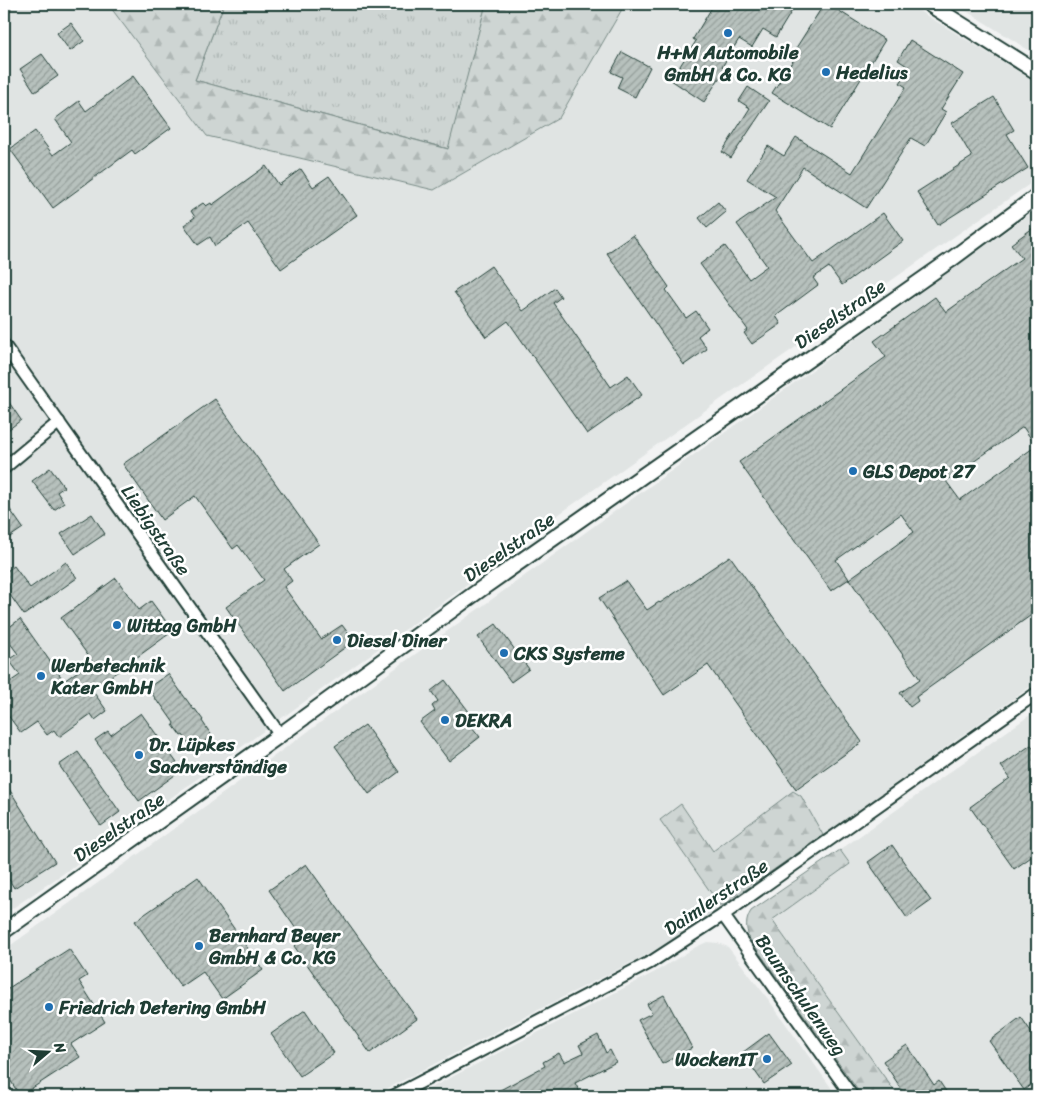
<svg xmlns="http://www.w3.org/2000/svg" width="1041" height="1100" font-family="Sriracha,sans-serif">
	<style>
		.built { fill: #e0e4e3 }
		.grass { fill: url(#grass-tufts); stroke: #768984 }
		.forest { fill: url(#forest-firs); stroke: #768984 }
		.building { fill: url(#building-hatch); stroke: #1f3d34; fill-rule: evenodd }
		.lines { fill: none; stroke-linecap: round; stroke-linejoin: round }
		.minor-casing { stroke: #1f3d34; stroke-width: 15 }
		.tertiary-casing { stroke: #1f3d34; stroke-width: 18 }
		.minor { stroke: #fff; stroke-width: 11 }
		.tertiary { stroke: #fff; stroke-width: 14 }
		.poi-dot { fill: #1f6fb2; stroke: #fff; stroke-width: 2 }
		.labels { text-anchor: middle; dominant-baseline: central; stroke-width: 5; stroke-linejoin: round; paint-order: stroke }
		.poi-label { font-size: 19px; font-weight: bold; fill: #1f3d34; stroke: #fff; text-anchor: start }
		.street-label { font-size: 19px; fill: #1f3d34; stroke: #fff }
	</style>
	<defs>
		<pattern id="grass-tufts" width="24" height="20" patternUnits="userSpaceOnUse" patternTransform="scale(1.25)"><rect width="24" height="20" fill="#ced5d3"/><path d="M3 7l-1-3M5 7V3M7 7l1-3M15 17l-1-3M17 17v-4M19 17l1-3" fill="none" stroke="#b0b8b6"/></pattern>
		<pattern id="forest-firs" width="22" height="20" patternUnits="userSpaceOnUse" patternTransform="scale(1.25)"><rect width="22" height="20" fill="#ced5d3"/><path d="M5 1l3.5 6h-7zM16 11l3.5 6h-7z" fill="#b0b8b6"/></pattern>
		<pattern id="building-hatch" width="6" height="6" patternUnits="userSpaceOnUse" patternTransform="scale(1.25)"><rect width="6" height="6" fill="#b7c1bd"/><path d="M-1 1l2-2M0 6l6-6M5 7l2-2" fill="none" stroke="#949e9a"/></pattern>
	</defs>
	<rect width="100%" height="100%" fill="#f2f3f3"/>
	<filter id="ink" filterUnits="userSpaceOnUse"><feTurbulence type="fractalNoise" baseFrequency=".02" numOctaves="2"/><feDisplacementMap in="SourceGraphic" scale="10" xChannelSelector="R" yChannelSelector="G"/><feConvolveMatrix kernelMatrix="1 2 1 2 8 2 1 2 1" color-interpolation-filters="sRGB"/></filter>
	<g filter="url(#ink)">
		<g class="built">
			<polygon points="11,4 110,4 207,136 434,190 559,118 625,4 908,4 1037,83 1037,179 724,397 482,569 484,573 98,850 4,914 4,17"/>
			<polygon points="955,4 1037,4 1037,56 1016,42"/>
			<polygon points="1037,209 1037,682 823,835 801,796 793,791 713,851 681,805 660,820 721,907 683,933 650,953 565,996 373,1096 4,1096 4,950 207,805 354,698"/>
			<polygon points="1037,710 1037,1092 1031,1096 898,1096 772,920 850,864 840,850"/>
			<polygon points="707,942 718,943 728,947 768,999 837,1096 415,1096 655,972 696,947"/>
		</g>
		<polygon class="grass" points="224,4 486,4 449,149 195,80"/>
		<g class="forest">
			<polygon points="108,4 224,4 195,80 448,149 486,4 625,4 559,118 434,190 207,136"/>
			<polygon points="793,791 801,796 823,835 721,907 660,820 681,804 713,851"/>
			<path d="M840,850L850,864L772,920L898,1096H862L749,938C746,927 745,921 751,911Z"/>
		</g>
		<g class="building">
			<polygon points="714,4 796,4 776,37 763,29 752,47 739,39 722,67 725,69 704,102 671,80 696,41 693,39"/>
			<polygon points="824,4 836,4 833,7 885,40 830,129 772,93 800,50 796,48"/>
			<polygon points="71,23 84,41 70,51 57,33"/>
			<polygon points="910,40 963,74 941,109 946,112 925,146 911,138 866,208 803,167 775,211 813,263 883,213 903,241 842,285 829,267 813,278 818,285 776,316 781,324 752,344 744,333 748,330 700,264 725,246 749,279 767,266 737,224 776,197 747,179 768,146 784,156 796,137 852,173 906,87 900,83 910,68 898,60"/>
			<polygon points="622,52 650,67 635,97 617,88 622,77 611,72"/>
			<polygon points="42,54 58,76 35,92 20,69"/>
			<polygon points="133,76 171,128 135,154 132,150 53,208 10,149 35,131 53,155 71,142 55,119 79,101 86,111"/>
			<polygon points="748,87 769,101 731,158 722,152 750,108 739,101"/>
			<polygon points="994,97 1014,130 1007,134 1028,168 938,225 917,192 972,157 952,123"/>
			<polygon points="266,166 279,185 301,169 313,187 329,176 357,215 281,269 248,223 215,246 210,237 198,245 184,225 195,217 191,211 203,203 206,206 211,203 212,205"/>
			<polygon points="718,202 726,212 707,228 699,218"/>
			<path d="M1037,225V611L916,697L918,701L910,707L900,693L920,679L849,579L831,591L739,462L886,357L874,341L935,297L946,312L1022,258L1011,244ZM1023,427L1036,446L960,500L946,481ZM901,514L914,532L849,579L836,560Z"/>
			<polygon points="633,235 669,287 666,290 686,318 696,311 708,328 698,336 707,349 684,365 607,253"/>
			<polygon points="491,266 523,311 555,288 561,297 553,303 611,387 628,375 642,395 587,434 508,321 486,337 454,292"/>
			<polygon points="4,395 21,420 4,433"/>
			<polygon points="215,399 319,544 284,569 292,581 284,587 321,639 342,625 354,641 285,691 226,607 264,580 238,545 233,549 195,496 162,520 123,464"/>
			<polygon points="50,468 64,487 57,492 64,503 54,510 32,481"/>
			<polygon points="4,501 23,528 4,541"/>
			<polygon points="92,514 105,534 75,554 61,534"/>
			<polygon points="730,556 862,742 796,789 708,665 664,695 599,598 626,581 647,610 659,602 660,603"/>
			<polygon points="66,562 77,578 24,615 10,595 4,600 4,573 14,566 30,588"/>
			<polygon points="116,578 139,610 151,601 173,631 92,690 107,711 95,720 91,714 59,737 54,730 47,735 37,722 21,733 4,710 4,686 20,675 9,660 18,654 4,635 4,631 20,619 64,681 92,661 61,618"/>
			<polygon points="496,624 529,669 511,682 478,637"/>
			<polygon points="168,674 194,710 195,709 203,720 202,721 212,736 193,750 183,735 181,736 173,725 174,723 160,703 159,704 151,692 152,691 149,687"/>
			<polygon points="445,680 470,713 464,717 480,737 449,761 420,722 435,711 432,706 438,701 431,691"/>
			<polygon points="141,713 182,770 139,801 95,740 108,731 111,735"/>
			<polygon points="365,725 399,772 369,794 335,746"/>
			<polygon points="1031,745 1037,754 1037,853 1014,869 970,807 1010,778 1001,766"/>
			<polygon points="78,752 120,812 101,826 59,765"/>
			<polygon points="4,781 55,862 14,888 4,871"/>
			<polygon points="892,845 931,901 907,918 868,862"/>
			<polygon points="306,864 417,1019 370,1053 294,946 303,939 269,890"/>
			<polygon points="198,877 263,970 222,999 203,972 181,987 135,921"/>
			<polygon points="69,949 87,976 79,981 105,1022 71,1044 80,1057 20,1096 4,1070 4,991"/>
			<polygon points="664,995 692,1048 662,1064 638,1020 652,1013 647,1004"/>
			<polygon points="305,1010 334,1053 300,1076 271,1034"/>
			<polygon points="1021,1017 1037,1040 1037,1080 1024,1090 989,1041"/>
			<polygon points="769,1033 792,1065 764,1084 742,1053"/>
			<polygon points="598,1035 606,1053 610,1050 616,1062 575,1083 582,1096 489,1096 545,1066 543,1062 559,1053 564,1062 583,1053 579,1045"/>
			<polygon points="907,1045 934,1085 939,1081 949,1096 906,1096 883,1061"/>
		</g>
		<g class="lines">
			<g class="minor-casing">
				<g id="minor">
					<polyline points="4,6 5,4"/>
					<polyline points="4,345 280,735"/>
					<polyline points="4,468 59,422"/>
					<polyline points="723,915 852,1096"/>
					<polyline points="394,1096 651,962 723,915 1037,693"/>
				</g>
			</g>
			<g class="tertiary-casing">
				<g id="tertiary">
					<polyline points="929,4 1037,72"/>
					<polyline points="4,931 280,735 481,589 949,261 1037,196"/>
				</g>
			</g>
			<use href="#minor" class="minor"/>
			<use href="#tertiary" class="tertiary"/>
		</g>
	</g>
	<g class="poi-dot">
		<circle cx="728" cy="33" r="5"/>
		<circle cx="826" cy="72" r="5"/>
		<circle cx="853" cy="471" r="5"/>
		<circle cx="117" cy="625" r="5"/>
		<circle cx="337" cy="640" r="5"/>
		<circle cx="504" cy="653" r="5"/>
		<circle cx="41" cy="676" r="5"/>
		<circle cx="445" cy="720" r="5"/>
		<circle cx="139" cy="755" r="5"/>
		<circle cx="199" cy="946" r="5"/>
		<circle cx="49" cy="1007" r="5"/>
		<circle cx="767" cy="1059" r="5"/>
	</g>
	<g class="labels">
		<g class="poi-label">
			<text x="728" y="52" text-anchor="middle">H+M Automobile<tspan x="728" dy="22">GmbH &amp; Co. KG</tspan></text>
			<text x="836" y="72">Hedelius</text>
			<text x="863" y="471">GLS Depot 27</text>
			<text x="127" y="625">Wittag GmbH</text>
			<text x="347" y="640">Diesel Diner</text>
			<text x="514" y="653">CKS Systeme</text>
			<text x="51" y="665">Werbetechnik<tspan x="51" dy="22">Kater GmbH</tspan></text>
			<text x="455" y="720">DEKRA</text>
			<text x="149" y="744">Dr. Lüpkes<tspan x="149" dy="22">Sachverständige</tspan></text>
			<text x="209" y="935">Bernhard Beyer<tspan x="209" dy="22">GmbH &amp; Co. KG</tspan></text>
			<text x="59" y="1007">Friedrich Detering GmbH</text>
			<text x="757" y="1059" text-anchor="end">WockenIT</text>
		</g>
		<g class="street-label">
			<text transform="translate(840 314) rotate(-35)">Dieselstraße</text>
			<text transform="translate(156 530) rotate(55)">Liebigstraße</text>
			<text transform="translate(509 547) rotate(-35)">Dieselstraße</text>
			<text transform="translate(119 827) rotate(-35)">Dieselstraße</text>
			<text transform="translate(716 897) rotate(-34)">Daimlerstraße</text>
			<text transform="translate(801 995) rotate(55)">Baumschulenweg</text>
		</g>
	</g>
	<rect width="1041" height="1100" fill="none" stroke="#fff" stroke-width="20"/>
	<rect x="10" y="10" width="1021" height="1080" fill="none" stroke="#1f3d34" stroke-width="2" filter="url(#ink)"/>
	<g transform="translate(48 1052) rotate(71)" stroke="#ffffff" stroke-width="4" paint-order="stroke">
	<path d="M0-4L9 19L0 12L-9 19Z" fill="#1f3d34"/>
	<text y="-8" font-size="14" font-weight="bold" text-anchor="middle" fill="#1f3d34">N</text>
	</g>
</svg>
